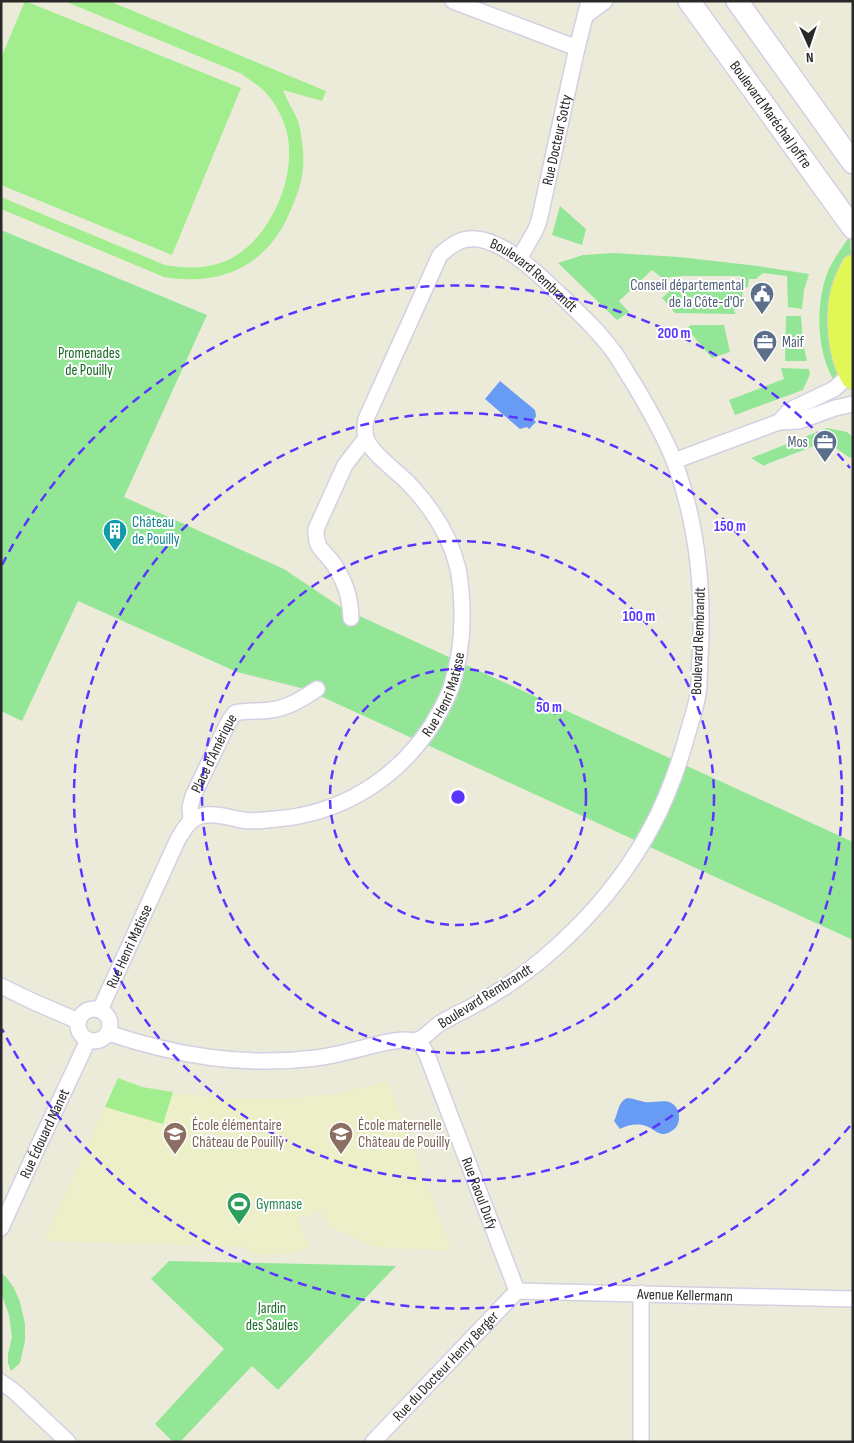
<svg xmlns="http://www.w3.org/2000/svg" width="854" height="1443" font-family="'Sofia Sans Condensed',sans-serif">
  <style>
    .education { fill: #edefc9 }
    .green { fill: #94e697 }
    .pitch { fill: #a2ee8f }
    .water { fill: #689bf4 }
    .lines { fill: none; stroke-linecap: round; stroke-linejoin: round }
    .minor-casing { stroke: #d3d0e3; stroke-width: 18 }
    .secondary-casing { stroke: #d3d0e3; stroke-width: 24 }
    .primary-casing { stroke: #d0d0d0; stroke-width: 26 }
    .minor { stroke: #fff; stroke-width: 15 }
    .secondary { stroke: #fff; stroke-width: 21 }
    .primary { stroke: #e0f755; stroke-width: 24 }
    .ring { fill: none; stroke: #5a35ff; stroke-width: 2.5; stroke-dasharray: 9 6 }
    .labels { text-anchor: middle; stroke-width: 4; stroke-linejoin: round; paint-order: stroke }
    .street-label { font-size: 15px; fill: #292929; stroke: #fff }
    .service-label { font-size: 15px; fill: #4e5e75; stroke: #fff; text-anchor: end }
    .park-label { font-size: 15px; fill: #166924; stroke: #fff }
    .culture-label { font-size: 15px; fill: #0d838f; stroke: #fff; text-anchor: start }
    .education-label { font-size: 15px; fill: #785e54; stroke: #fff; text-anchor: start }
    .leisure-label { font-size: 15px; fill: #27864d; stroke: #fff; text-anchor: start }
    .centre { fill: #5a35ff; stroke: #fff; stroke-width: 2.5 }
    .ring-label { font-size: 15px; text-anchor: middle; font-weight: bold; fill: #5a35ff; stroke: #fff; stroke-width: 4; stroke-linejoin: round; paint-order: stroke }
  </style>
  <rect width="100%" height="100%" fill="#ecebda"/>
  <polygon class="education" points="118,1078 142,1087 183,1094 232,1099 283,1099 334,1094 388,1081 452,1251 376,1247 364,1243 341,1231 339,1233 334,1227 330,1230 325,1218 322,1218 322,1210 305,1218 304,1214 297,1217 310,1248 297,1252 276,1255 249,1254 248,1247 44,1241"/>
  <g class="green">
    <polygon points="560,206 586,229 582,245 552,235"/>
    <polygon points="1,230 207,315 124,497 284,569 342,608 853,842 853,940 305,689 237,672 78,601 22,721 1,711"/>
    <path d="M 850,236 L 851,258 L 838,372 L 833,379 C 816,349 815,301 829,269 C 835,257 842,247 850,236 Z"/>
    <polygon points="615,253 679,257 758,266 809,274 804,290 802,309 788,307 787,276 763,273 756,279 749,279 748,287 743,288 741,306 736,307 734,311 736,314 675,313 662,298 674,287 681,284 740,285 741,276 684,276 662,278 652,270 619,301 629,312 617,320 558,263 583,255"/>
    <polygon points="786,316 801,316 803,343 807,361 785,361"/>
    <polygon points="692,325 724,325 730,352 712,358 688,330 689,326"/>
    <polygon points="781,368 809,369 810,374 803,390 735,415 729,400 784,379"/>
    <polygon points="827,428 847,432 853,437 853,455 850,458 826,441 819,431"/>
    <polygon points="817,432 822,443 767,464 764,466 751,458"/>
    <polygon points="169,1261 396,1266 278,1390 252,1366 180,1442 173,1442 155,1424 224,1349 151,1279"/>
    <polygon points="1,1273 6,1277 14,1288 20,1302 25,1324 25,1341 20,1363 11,1371 8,1363 8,1354 12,1337 9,1315 1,1293"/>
  </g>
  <g class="pitch">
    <polygon points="25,1 241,88 172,255 1,185 1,58"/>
    <path d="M 64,1 L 109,1 L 326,91 L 322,101 L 283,90 C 287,101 294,111 298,121 C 301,130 302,142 303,151 C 305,171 300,189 292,207 C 270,264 224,287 164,277 L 1,209 L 1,197 L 165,265 C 188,269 211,269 232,258 C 273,236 300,170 285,126 C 281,114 273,99 263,90 C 257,84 249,80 242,74 Z"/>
    <polygon points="118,1078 142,1087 173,1092 163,1124 105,1107"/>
  </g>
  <g class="water">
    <polygon points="500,381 535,410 536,416 534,420 536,422 529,429 527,427 520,429 485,399"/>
    <path d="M 627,1098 C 633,1098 639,1101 645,1102 C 656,1104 670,1096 677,1109 C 679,1112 679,1116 679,1120 C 678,1125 676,1129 670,1132 C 659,1138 655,1129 646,1126 C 637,1123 627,1125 620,1129 L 614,1121 C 619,1112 617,1103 627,1098 Z"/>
  </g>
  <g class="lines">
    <defs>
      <g id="minor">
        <polyline points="453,1 577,48"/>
        <polyline points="585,16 605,1"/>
        <path id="s1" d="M 519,259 L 535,231 L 539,221 L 577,48 L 589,1"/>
        <polyline points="779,422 790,410 834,389 843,381 849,371"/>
        <polyline points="674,461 779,422 799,421 835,408 853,404"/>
        <path d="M 351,618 C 350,597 346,584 335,566 C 325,550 315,551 316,529 L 345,465 L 366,438"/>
        <path id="s2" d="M 191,820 L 190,807 L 193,796 L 229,721 L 235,713 C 247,710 258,712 270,710 C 288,708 302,699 317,689"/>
        <polyline points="1,986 34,1002 78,1021"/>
        <circle cx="94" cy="1025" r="16"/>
        <path id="s3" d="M 100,1010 L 178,839 C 186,826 190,818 205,815 C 218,813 230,818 242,820 C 253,822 266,820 276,819 C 341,814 397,779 432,725 C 439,713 446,702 451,688 C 461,657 464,624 461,591 C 460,584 460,576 458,569 C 451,538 433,510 412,487 C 400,473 372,455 366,438 C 364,432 365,425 366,419 L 440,255 C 447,249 453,243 463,240 C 494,231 534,270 555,290 C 576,310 599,331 616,355 C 622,364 628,375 634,384 C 649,409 664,435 675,463 C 698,526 704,592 700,658 C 699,672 700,686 697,699 C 695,710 691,721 688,732 C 679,765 668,797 651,828 C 612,901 543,970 469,1008 C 459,1013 449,1018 439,1024 C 432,1029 425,1038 417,1040 C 413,1041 408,1040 403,1040 C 397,1040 390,1042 383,1043 C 361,1048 339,1055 316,1058 C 244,1067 177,1056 108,1033"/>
        <path id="s4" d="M 419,1040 L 427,1055 L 517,1291"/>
        <path id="s5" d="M 1,1228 L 36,1151 L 84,1049 L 87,1040"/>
        <path id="s6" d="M 517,1291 L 853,1299"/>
        <polyline points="641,1293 641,1442"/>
        <polyline points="1,1382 15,1392 68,1442"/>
        <path id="s7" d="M 373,1442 L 517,1291"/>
      </g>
      <g id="secondary">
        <path id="s8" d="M 689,1 L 853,228"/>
        <polyline points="737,1 853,163"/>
      </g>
      <path id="primary" d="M 853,267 C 850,273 847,279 845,285 C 836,310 839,355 853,377"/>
    </defs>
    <use href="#minor" class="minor-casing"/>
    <use href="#secondary" class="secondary-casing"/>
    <use href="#primary" class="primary-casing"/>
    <use href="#minor" class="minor"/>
    <use href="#secondary" class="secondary"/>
    <use href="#primary" class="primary"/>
  </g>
  <g class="ring">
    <circle cx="458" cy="797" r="128"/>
    <circle cx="458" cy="797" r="256"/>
    <circle cx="458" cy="797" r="384"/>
    <path d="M850 1126A512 512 0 0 1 2 1029M2 565A512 512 0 0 1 850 468"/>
  </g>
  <defs>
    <symbol id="civic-pin" viewBox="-11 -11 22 30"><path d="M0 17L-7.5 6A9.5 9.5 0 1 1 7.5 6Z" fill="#5c6f8a" stroke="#fff"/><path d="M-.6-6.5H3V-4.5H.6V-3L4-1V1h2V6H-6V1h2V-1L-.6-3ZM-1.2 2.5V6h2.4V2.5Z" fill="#fff"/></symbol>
    <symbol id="office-pin" viewBox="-11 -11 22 30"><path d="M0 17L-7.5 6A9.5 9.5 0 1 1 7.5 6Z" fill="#5c6f8a" stroke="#fff"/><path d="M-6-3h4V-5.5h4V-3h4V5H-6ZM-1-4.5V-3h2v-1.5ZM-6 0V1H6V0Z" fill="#fff"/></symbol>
    <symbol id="building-pin" viewBox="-11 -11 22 30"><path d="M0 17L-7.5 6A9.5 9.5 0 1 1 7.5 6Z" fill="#0f9aa8" stroke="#fff"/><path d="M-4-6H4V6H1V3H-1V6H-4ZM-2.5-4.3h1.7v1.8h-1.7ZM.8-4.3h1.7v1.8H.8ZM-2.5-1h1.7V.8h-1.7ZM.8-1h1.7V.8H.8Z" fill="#fff"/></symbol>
    <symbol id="school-pin" viewBox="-11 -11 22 30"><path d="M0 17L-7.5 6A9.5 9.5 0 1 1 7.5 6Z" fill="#8d6e63" stroke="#fff"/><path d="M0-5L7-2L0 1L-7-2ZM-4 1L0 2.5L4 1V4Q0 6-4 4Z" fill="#fff"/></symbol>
    <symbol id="stadium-pin" viewBox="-11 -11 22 30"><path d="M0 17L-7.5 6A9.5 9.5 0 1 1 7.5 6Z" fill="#2e9e5b" stroke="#fff"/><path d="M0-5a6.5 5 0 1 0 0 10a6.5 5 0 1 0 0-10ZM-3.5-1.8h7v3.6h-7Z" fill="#fff"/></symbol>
  </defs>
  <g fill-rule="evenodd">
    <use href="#civic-pin" x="748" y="280" width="28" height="38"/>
    <use href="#office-pin" x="751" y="328" width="28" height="38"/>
    <use href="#office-pin" x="811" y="428" width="28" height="38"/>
    <use href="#building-pin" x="101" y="517" width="28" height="38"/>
    <use href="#school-pin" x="161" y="1120" width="28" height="38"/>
    <use href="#school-pin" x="327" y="1120" width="28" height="38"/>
    <use href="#stadium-pin" x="225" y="1190" width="28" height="38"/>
  </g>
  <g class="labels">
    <g class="street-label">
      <text dy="5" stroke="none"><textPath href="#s8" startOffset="140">Boulevard Maréchal Joffre</textPath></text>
      <text dy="5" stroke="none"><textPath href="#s1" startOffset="126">Rue Docteur Sotty</textPath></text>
      <text dy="5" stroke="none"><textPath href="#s3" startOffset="1120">Boulevard Rembrandt</textPath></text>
      <text transform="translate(698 641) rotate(-88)" y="5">Boulevard Rembrandt</text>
      <text dy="5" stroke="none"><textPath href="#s3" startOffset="519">Rue Henri Matisse</textPath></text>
      <text dy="5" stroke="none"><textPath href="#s2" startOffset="72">Place d'Amérique</textPath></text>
      <text dy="5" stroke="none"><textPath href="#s3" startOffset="70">Rue Henri Matisse</textPath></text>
      <text transform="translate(485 996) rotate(-32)" y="5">Boulevard Rembrandt</text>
      <text dy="5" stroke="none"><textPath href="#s5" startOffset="104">Rue Édouard Manet</textPath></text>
      <text dy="5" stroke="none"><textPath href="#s4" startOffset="165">Rue Raoul Dufy</textPath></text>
      <text dy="5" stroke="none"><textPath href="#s6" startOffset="168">Avenue Kellermann</textPath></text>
      <text dy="5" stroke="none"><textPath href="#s7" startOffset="105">Rue du Docteur Henry Berger</textPath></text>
    </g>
    <g class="service-label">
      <text x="744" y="290">Conseil départemental<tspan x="744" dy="17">de la Côte-d'Or</tspan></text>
      <text x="782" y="347" text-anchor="start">Maif</text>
      <text x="808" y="447">Mos</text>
    </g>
    <g class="park-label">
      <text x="89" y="358">Promenades<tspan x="89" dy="17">de Pouilly</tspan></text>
      <text x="272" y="1313">Jardin<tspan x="272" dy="17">des Saules</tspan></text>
    </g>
    <g class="culture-label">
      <text x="132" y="527">Château<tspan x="132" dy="17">de Pouilly</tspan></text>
    </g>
    <g class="education-label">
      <text x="192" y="1130">École élémentaire<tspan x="192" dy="17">Château de Pouilly</tspan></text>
      <text x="358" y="1130">École maternelle<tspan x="358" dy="17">Château de Pouilly</tspan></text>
    </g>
    <g class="leisure-label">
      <text x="256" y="1209">Gymnase</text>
    </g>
  </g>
  <circle cx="458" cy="797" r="8" class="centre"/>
  <g class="ring-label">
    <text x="674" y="338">200 m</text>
    <text x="730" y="531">150 m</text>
    <text x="639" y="621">100 m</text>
    <text x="549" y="712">50 m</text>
  </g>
  <rect width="854" height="1443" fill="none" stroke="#292929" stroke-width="5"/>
  <g transform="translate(809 45) rotate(177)" stroke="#ffffff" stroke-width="4" paint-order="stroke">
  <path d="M0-4L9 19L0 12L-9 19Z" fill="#292929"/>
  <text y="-8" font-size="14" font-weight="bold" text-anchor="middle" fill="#292929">N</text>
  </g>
</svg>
